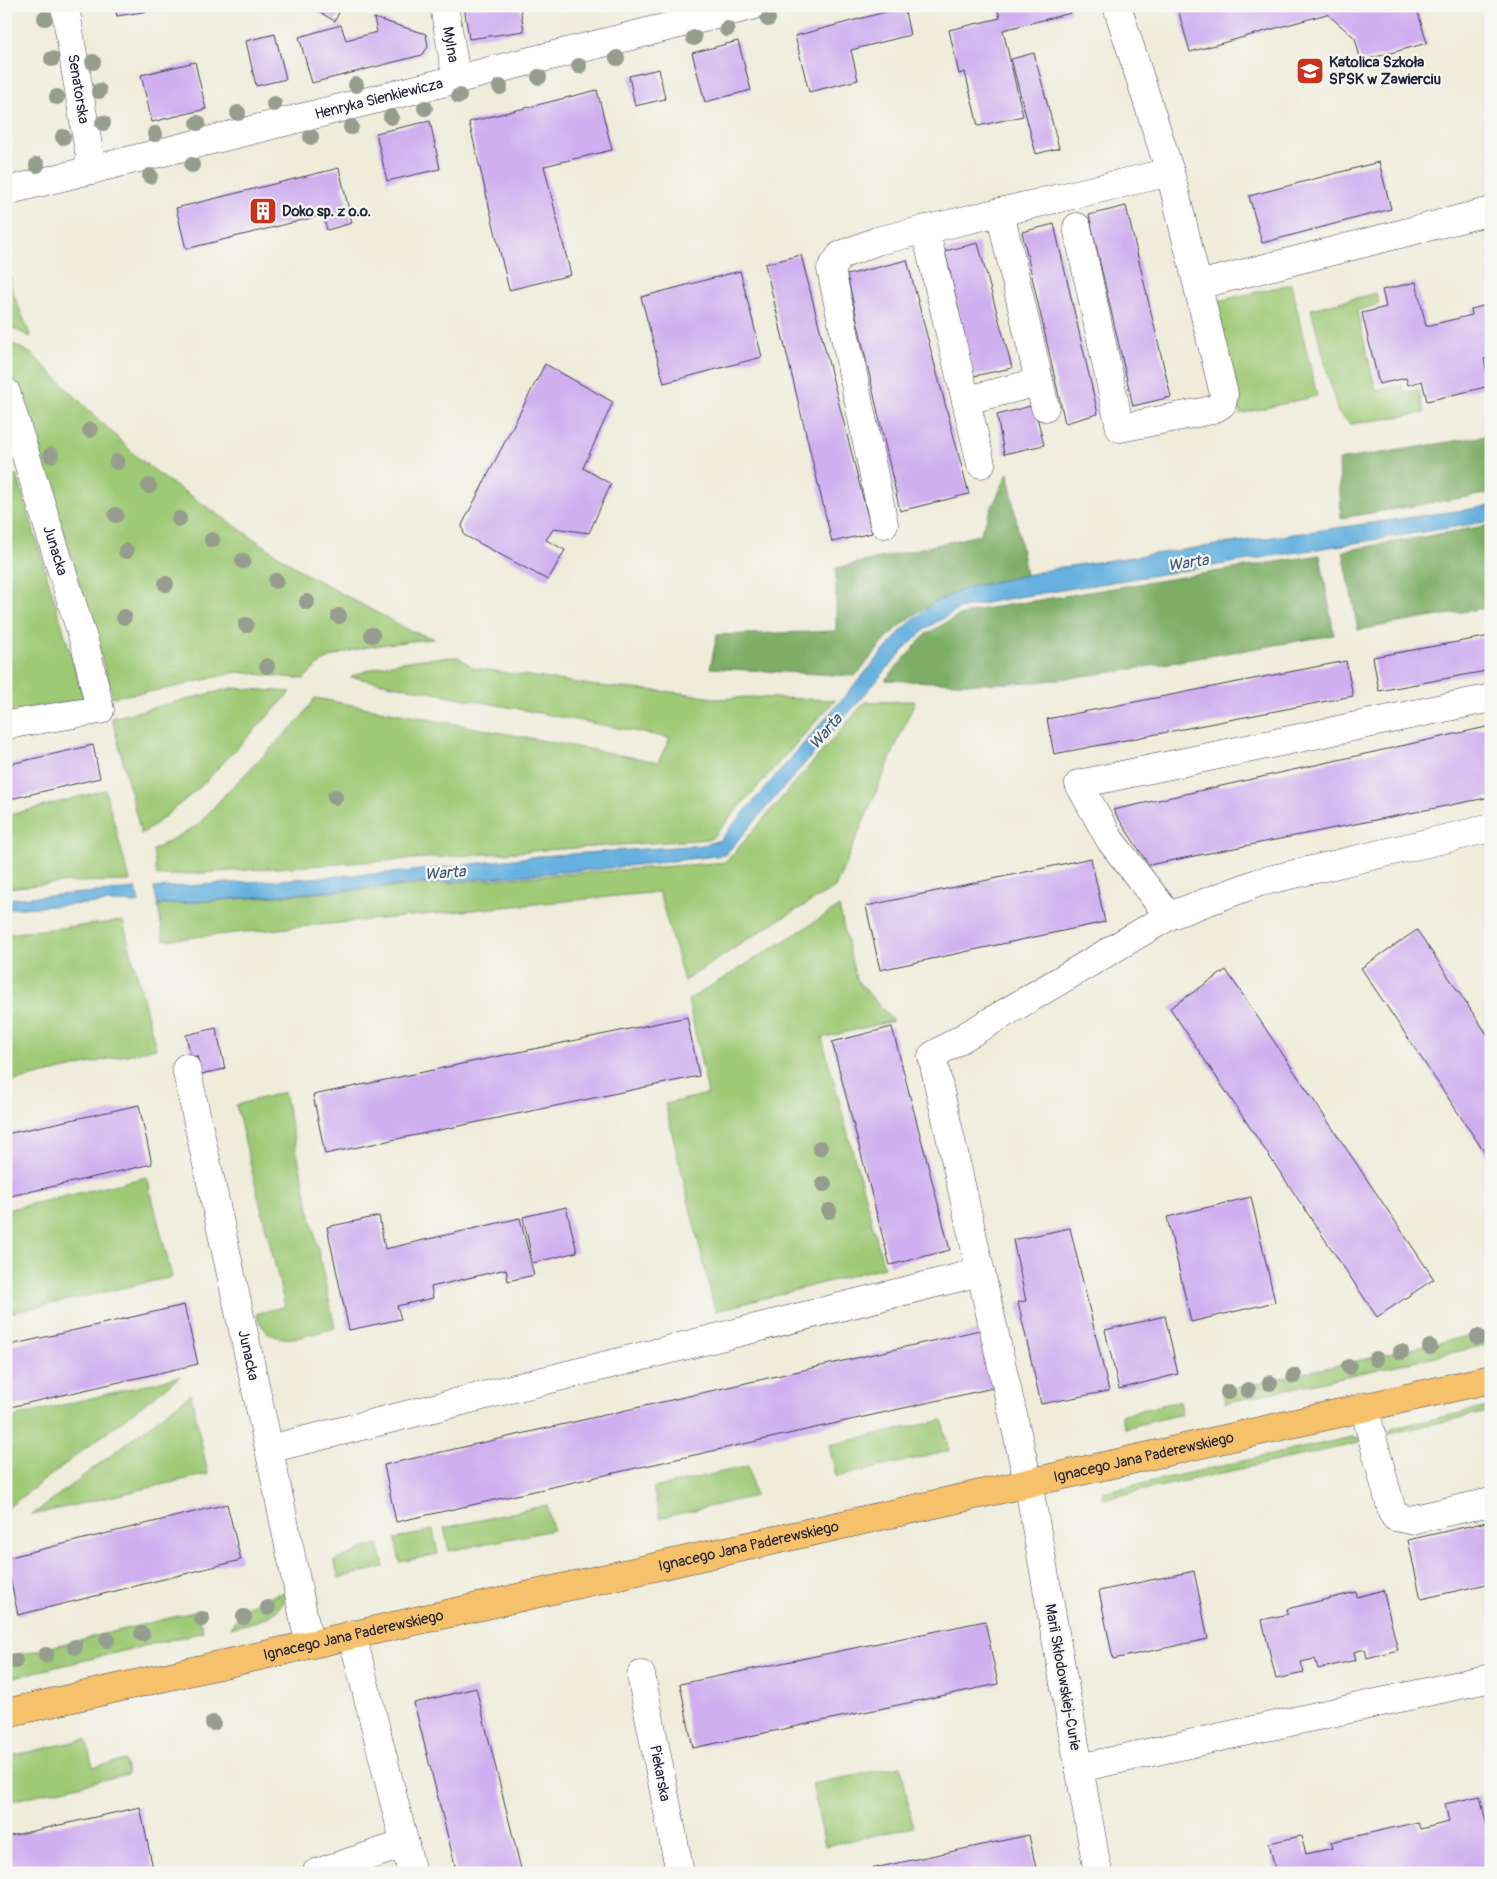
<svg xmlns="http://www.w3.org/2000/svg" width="1497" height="1879" font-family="Pangolin,sans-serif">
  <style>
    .green { fill: #9ec975; stroke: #607658 }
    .forest { fill: #7ead66; stroke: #506850 }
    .water { fill: #66b1df; stroke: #446a8d }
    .building { fill: #cfafef }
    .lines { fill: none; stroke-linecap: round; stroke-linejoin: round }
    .minor-casing { stroke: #414053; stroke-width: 29 }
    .major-casing { stroke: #414053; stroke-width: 29 }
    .minor { stroke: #fff; stroke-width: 28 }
    .major { stroke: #f5c16b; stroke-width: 28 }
    .tree { fill: #969d8e }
    .labels { text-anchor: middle; stroke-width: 4.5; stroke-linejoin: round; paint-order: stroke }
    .street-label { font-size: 15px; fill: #22223b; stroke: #f6f6f2 }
    .poi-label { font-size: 15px; font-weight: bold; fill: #22223b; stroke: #f6f6f2; text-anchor: start }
    .water-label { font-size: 16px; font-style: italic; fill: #3a5474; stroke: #f6f6f2 }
  </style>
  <rect width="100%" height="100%" fill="#f6f6f2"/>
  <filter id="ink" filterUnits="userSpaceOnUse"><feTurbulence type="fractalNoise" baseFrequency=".02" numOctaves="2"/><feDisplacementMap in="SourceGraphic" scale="10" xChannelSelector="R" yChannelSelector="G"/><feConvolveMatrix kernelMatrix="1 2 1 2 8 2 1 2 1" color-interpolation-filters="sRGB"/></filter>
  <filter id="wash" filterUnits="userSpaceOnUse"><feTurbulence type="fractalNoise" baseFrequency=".0096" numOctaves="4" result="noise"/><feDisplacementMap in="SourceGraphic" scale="20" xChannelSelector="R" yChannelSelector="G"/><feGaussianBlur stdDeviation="1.12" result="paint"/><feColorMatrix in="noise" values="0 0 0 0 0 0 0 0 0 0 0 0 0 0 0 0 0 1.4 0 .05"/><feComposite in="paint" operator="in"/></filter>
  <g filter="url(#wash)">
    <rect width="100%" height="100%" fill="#efecda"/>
    <g class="green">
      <polygon points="7,228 12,290 31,337 6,325"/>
      <polygon points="1291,284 1317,396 1240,414 1214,302"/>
      <polygon points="1376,293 1379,304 1357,311 1376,390 1402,385 1405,393 1418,389 1424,413 1351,424 1338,413 1311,309"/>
      <path d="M 6,340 L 32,354 L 136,456 L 164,478 L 306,574 L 407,629 L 434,639 C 403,642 351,646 324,661 C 317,665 310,673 304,679 L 237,672 L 167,689 L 113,697 L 67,541 L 6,367 Z"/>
      <polygon points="17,475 84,699 6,713 6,478"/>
      <path d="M 458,657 L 474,668 L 598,686 L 683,693 L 719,699 L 748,697 L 835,700 L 711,839 L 157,876 L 153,850 L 198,825 L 228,791 L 301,718 L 315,698 L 658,762 L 670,738 L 351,677 C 384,662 422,658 458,657 Z"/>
      <polygon points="232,688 291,692 200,787 156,824 141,834 112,718"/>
      <polygon points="915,701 835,888 770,925 684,981 659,892 164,940 163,936 158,905 726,862 865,702"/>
      <polygon points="105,790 130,881 69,882 6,888 6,816"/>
      <polygon points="839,907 856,979 893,1021 822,1038 884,1267 715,1311 665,1104 708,1094 688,1000"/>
      <polygon points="123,921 156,1048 6,1083 6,934"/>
      <path d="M 284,1092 L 335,1328 C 304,1335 270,1353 256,1314 L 285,1306 L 236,1105 Z"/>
      <polygon points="147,1177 172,1277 6,1314 6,1210"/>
      <polygon points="1491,1331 1491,1344 1225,1403 1222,1391"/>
      <polygon points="181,1376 6,1509 6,1419"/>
      <polygon points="191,1394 208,1474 32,1515"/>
      <polygon points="1179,1401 1182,1414 1125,1428 1121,1415"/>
      <polygon points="1491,1406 1491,1411 1389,1434 1393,1428"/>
      <polygon points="942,1420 949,1451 836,1477 829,1445"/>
      <polygon points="1352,1437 1359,1439 1359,1443 1103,1499 1103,1492"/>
      <polygon points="748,1466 755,1496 660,1518 653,1488"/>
      <polygon points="547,1505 553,1530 449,1551 444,1528"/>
      <polygon points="433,1530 438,1554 400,1562 395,1539"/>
      <polygon points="378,1543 384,1567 339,1578 334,1561"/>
      <path d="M 288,1592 C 281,1619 253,1622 230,1628 C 243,1604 263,1597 288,1592 Z"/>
      <polygon points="198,1611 203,1632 6,1679 6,1658"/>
      <polygon points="86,1739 93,1767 125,1760 128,1774 6,1802 6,1757"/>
      <polygon points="901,1766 913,1827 825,1846 812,1784"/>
    </g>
    <g class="forest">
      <polygon points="1491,435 1491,493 1341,518 1339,460"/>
      <path d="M 1008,473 L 1026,575 C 980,585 944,592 905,622 C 886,636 871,659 855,676 L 710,668 L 717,635 L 836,631 L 836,568 L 979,535 Z"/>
      <polygon points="1491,525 1491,607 1358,630 1343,551"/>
      <polygon points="1320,555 1334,635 1121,671 1038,682 980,684 885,680 926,634 956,617 983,609"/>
    </g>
    <g class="water">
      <polygon points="1491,506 1491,521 1000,600 959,609 928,627 907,646 725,855 601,869 158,905 154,888 403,872 540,856 703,845 720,840 903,629 933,603 967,588 1062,567"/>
      <polygon points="136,889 139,903 115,902 6,909 6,899"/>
    </g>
    <g id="blocks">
      <g class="building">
        <polygon points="115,6 162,6 162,9 117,16"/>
        <polygon points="308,6 342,6 335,21"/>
        <polygon points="464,6 520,6 524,31 469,39"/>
        <polygon points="997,6 1070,6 1071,13 1003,30 1023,116 978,126 965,72 959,74 949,30 1000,18"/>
        <polygon points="1177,6 1416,6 1427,43 1361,61 1355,38 1327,14 1190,52"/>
        <polygon points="904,7 910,35 851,50 858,80 809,92 795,36"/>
        <polygon points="374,18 426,34 428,47 422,55 312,83 299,37 341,25 346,40 377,32"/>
        <polygon points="275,34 286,79 256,86 246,41"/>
        <polygon points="738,41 751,90 705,102 692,53"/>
        <polygon points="1034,53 1059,148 1036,154 1011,59"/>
        <polygon points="195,62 206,109 152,122 141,75"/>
        <polygon points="659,69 665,99 635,106 629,76"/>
        <polygon points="597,90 612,150 544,166 571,275 509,290 469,122"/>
        <polygon points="430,121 440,169 387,181 376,133"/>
        <polygon points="1379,162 1391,209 1262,243 1249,196"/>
        <polygon points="339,168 352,223 327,230 323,215 186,249 176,208"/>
        <polygon points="1126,206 1171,397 1133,406 1089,215"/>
        <polygon points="1054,224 1098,414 1065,423 1022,232"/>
        <polygon points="978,243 1012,368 974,376 945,251"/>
        <polygon points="801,255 872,533 832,542 765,264"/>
        <polygon points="907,260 969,494 900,511 847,275"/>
        <polygon points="740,271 762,357 664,383 641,297"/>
        <polygon points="1416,282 1426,326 1472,315 1471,309 1491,304 1491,357 1484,359 1490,386 1427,401 1422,381 1408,385 1406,378 1379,384 1362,313 1386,307 1382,290"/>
        <polygon points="545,364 613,402 583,468 611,484 589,533 554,528 546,540 565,550 548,580 464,535 462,525"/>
        <polygon points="1034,405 1044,445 1004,454 997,415"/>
        <polygon points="1491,636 1491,670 1379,691 1373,657"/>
        <polygon points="1346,661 1353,696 1054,754 1047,719"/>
        <polygon points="1491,726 1491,797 1149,865 1113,810"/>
        <polygon points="93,745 100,778 6,800 6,765"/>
        <polygon points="1091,858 1105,922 880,970 866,906"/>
        <polygon points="1417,930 1491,1040 1491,1162 1361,968"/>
        <polygon points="1226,970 1434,1279 1377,1317 1170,1008"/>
        <polygon points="687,1017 699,1076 325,1154 313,1095"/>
        <polygon points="892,1027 950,1250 890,1265 832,1042"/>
        <polygon points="216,1028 225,1069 201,1074 197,1056 191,1057 186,1035"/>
        <polygon points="139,1105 152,1164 6,1197 6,1134"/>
        <polygon points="1251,1197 1275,1302 1191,1322 1167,1217"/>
        <polygon points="566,1207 577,1252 533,1263 523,1217"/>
        <polygon points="379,1216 385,1249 520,1218 534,1275 508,1281 506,1269 431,1287 433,1298 397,1306 401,1319 349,1330 327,1227"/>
        <polygon points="1070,1228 1109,1391 1041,1404 1018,1302 1026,1301 1013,1240"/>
        <polygon points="184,1305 198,1364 6,1408 6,1346"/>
        <polygon points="1165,1316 1178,1374 1119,1389 1105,1330"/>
        <polygon points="980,1330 993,1388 396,1522 384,1465"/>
        <polygon points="227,1504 241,1560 18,1615 6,1558"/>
        <polygon points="1491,1521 1491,1583 1421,1599 1408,1540"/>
        <polygon points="1194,1571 1208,1639 1113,1659 1099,1591"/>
        <polygon points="1383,1590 1398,1650 1367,1658 1365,1649 1354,1652 1356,1660 1318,1669 1315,1659 1301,1662 1304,1673 1276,1679 1262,1620 1288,1614 1287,1609 1356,1592 1357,1597"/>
        <polygon points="985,1621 998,1684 693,1748 680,1684"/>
        <polygon points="476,1688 522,1873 457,1873 414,1703"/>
        <polygon points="1480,1796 1491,1844 1491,1873 1276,1873 1269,1843 1301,1836 1306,1854 1333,1848 1331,1842 1418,1822 1420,1829 1449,1822 1445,1804"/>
        <polygon points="140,1807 154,1873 6,1873 6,1837"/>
        <polygon points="1029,1835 1037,1873 856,1873 856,1872"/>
      </g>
    </g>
  </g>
  <g filter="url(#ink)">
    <use href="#blocks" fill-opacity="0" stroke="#414053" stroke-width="1"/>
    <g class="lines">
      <defs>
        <g id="minor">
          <path id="s1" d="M 65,6 L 92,170"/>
          <path id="s2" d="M 444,6 L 457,81"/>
          <path id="s3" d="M 6,191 L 752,6"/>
          <polyline points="1000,212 1045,407"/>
          <polyline points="1077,227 1120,428 1212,410 1222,404 1224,394 1170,172 1117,6"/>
          <polyline points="925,229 981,464"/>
          <polyline points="1198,285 1491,211"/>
          <path id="s4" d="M 6,392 L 86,648 L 100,710 L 6,725"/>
          <polyline points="967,400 1039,382"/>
          <polyline points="884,524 831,269 841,255 877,241 1170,172"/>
          <polyline points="1169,916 1110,840 1079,784 1491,698"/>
          <path id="s5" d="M 186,1068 L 269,1449 L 309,1643"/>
          <polyline points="1364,1407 1392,1511 1395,1517 1410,1520 1491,1502"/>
          <polyline points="269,1449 981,1272"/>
          <polyline points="352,1634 412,1873"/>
          <path id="s6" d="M 641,1675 L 680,1873"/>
          <polyline points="1079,1768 1491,1678"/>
          <polyline points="316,1873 405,1844"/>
          <polyline points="1098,1873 1028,1482 932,1056 1169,916 1260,882 1491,828"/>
        </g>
        <g id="major">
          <path id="s7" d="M 6,1713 L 1491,1379"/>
        </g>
      </defs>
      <use href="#minor" class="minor-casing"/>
      <use href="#major" class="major-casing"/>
      <use href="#minor" class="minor"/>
      <use href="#major" class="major"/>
    </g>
    <g class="tree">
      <circle cx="45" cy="18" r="8"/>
      <circle cx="768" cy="19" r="8"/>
      <circle cx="727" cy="29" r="8"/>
      <circle cx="694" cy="38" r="8"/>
      <circle cx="617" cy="58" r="8"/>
      <circle cx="52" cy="59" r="8"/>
      <circle cx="93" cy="62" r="8"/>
      <circle cx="579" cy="66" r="8"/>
      <circle cx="539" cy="77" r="8"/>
      <circle cx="356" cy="85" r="8"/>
      <circle cx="500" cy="87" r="8"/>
      <circle cx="99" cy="91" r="8"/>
      <circle cx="459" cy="96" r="8"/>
      <circle cx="57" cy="97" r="8"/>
      <circle cx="274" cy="104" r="8"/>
      <circle cx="425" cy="108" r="8"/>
      <circle cx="238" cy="113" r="8"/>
      <circle cx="391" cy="117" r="8"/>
      <circle cx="103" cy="123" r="8"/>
      <circle cx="198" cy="123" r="8"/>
      <circle cx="351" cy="127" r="8"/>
      <circle cx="155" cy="134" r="8"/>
      <circle cx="63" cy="137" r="8"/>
      <circle cx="311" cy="137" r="8"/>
      <circle cx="37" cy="165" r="8"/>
      <circle cx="192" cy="165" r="8"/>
      <circle cx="150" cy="176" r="8"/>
      <circle cx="90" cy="430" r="8"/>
      <circle cx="51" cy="455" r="8"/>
      <circle cx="117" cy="462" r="8"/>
      <circle cx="149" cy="486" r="8"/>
      <circle cx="116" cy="515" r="8"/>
      <circle cx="179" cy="519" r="8"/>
      <circle cx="212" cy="540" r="8"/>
      <circle cx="126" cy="551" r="8"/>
      <circle cx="243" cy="561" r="8"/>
      <circle cx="276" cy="581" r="8"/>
      <circle cx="166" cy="584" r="8"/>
      <circle cx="307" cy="602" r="8"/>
      <circle cx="339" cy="616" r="8"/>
      <circle cx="124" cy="617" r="8"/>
      <circle cx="246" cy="625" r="8"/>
      <circle cx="372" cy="635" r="8"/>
      <circle cx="267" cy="666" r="8"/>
      <circle cx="335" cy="797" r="8"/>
      <circle cx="820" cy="1148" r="8"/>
      <circle cx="824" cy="1184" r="8"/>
      <circle cx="829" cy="1211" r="8"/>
      <circle cx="1478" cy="1337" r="8"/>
      <circle cx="1430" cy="1347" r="8"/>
      <circle cx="1401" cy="1352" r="8"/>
      <circle cx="1376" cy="1359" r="8"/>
      <circle cx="1349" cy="1367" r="8"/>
      <circle cx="1294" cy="1376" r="8"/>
      <circle cx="1270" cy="1383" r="8"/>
      <circle cx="1248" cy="1390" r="8"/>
      <circle cx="1228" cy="1392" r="8"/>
      <circle cx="268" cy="1608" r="8"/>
      <circle cx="244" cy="1617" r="8"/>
      <circle cx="202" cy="1619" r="8"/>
      <circle cx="142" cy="1634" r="8"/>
      <circle cx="107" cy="1640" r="8"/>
      <circle cx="75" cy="1647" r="8"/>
      <circle cx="46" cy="1655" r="8"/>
      <circle cx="15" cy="1661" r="8"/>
      <circle cx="213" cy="1723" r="8"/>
    </g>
  </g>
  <defs>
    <symbol id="school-square" viewBox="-11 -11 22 22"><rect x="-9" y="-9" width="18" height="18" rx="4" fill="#c8321e" stroke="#f6f6f2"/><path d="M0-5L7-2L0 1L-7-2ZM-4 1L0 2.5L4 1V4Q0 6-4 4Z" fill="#fff"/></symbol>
    <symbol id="building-square" viewBox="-11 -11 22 22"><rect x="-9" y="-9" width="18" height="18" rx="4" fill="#c8321e" stroke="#f6f6f2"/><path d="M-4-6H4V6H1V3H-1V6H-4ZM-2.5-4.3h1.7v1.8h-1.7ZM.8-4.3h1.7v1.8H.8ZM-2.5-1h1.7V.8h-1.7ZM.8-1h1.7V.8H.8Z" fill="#fff"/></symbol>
  </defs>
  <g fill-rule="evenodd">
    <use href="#school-square" x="1294" y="55" width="32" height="32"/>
    <use href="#building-square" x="247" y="195" width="32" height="32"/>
  </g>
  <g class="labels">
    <g class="street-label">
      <text dy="5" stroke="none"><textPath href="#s2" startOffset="39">Mylna</textPath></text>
      <text dy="5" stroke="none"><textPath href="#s1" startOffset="84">Senatorska</textPath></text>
      <text dy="5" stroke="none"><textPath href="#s3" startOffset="384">Henryka Sienkiewicza</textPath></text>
      <text dy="5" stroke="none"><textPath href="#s4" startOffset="166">Junacka</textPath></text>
      <text dy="5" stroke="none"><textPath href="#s5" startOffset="294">Junacka</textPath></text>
      <text dy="5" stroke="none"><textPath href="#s7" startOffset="1166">Ignacego Jana Paderewskiego</textPath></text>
      <text dy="5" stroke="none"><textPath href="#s7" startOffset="761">Ignacego Jana Paderewskiego</textPath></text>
      <text dy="5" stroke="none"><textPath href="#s7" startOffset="356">Ignacego Jana Paderewskiego</textPath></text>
      <text transform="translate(1063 1677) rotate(80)" y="5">Marii Skłodowskiej-Curie</text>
      <text dy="5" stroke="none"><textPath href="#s6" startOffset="100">Piekarska</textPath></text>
    </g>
    <g class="poi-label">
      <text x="1329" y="67">Katolica Szkoła<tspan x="1329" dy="17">SPSK w Zawierciu</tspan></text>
      <text x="282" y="216">Doko sp. z o.o.</text>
    </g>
    <g class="water-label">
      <text transform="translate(1188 562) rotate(-9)" y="6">Warta</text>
      <text transform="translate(825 731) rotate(-49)" y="6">Warta</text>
      <text transform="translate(445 872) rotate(-4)" y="6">Warta</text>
    </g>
  </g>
  <rect width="1497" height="1879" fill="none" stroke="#f6f6f2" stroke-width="25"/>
</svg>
